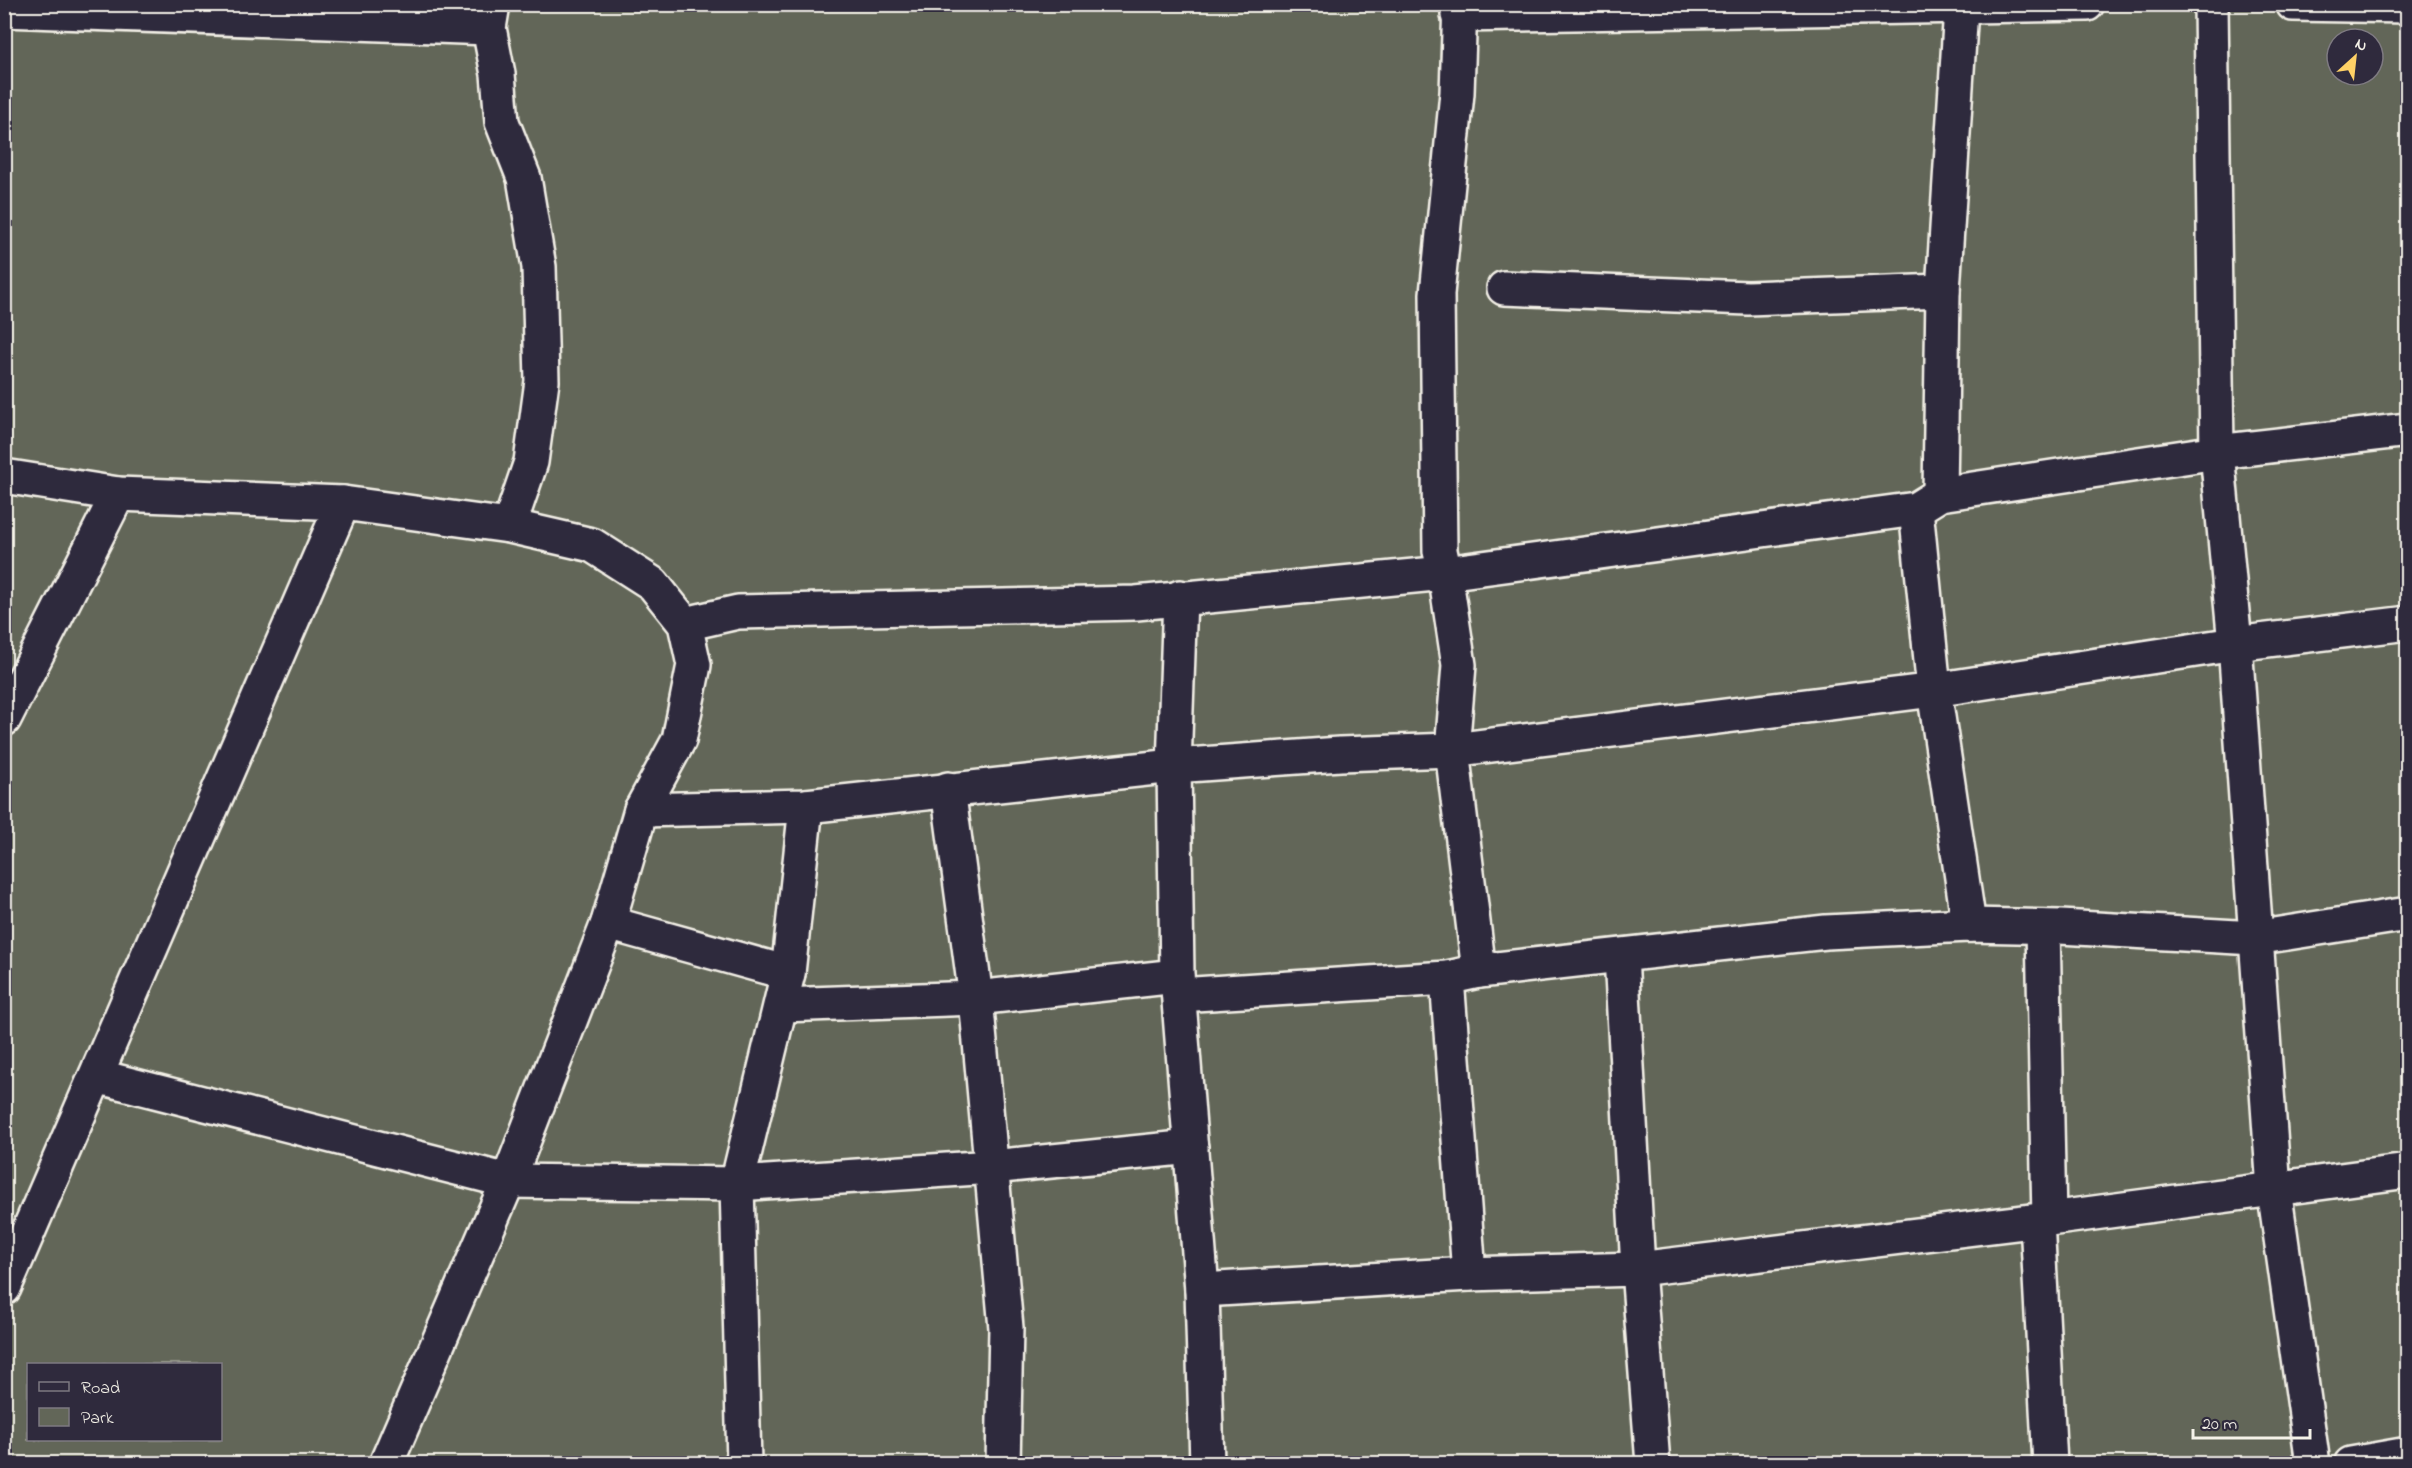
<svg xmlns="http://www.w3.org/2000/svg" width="2412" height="1468" font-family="'Indie Flower',sans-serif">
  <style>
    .green { fill: #626658; stroke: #abaca0; stroke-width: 1.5; fill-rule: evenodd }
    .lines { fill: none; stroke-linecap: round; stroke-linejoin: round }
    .street-casing { stroke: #f4f1e8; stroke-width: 38 }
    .street { stroke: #2f2a3d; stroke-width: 33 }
  </style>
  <rect width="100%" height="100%" fill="#3c3448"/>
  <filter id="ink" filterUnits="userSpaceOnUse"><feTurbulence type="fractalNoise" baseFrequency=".0167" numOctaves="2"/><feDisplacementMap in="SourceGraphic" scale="12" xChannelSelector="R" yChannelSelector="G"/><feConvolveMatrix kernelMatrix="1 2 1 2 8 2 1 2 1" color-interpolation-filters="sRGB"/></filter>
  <g filter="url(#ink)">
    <path class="green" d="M 5,5 L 2407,5 L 2407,1463 L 5,1463 ZM 2337,39 L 2373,39 L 2373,75 L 2337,75 ZM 28,1364 L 220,1364 L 220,1440 L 28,1440 Z"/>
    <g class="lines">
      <defs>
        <g id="street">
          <polyline points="493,4 489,28 498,74 502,122 524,178 539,267 542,381 531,462 509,526"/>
          <polyline points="1460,4 1457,93 1437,294 1440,551 1445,573 1459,665 1452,750 1479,971"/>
          <polyline points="2211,4 2217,452 2235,644 2274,1189 2313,1464"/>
          <polyline points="2293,4 2408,6"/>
          <polyline points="4,10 489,28"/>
          <polyline points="1458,15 2087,4"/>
          <polyline points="1504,288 1748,298 1943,291"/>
          <polyline points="4,476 118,494 343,503 509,526 592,545 653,584 685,624 694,665 679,740 641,810 608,923 508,1181 386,1464"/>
          <polyline points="1940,494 1943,291 1961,8"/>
          <polyline points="1916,509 1934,690 1969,925"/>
          <polyline points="1180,597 1174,766 1177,976 1202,1290 1207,1464"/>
          <polyline points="685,624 738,612 1136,603 1445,573 1916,509 1940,494 2217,452 2408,430"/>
          <polyline points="4,719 118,494"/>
          <polyline points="948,789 976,998 1006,1328 1003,1464"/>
          <polyline points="641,810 806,806 1174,766 1340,754 1452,750 1934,690 2235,644 2408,623"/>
          <polyline points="608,923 788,973"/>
          <polyline points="2043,927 2049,1219"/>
          <polyline points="1621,956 1638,1269 1653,1464"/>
          <polyline points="1447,978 1469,1274"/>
          <polyline points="1179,995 1447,978 1479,971 1826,932 1969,925 2060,927 2255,938 2408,914"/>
          <polyline points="782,1005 976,998 1177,976"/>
          <polyline points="96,1076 508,1181 737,1184 992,1167 1191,1147"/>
          <polyline points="2037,1221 2050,1464"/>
          <polyline points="4,1288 343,503"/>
          <polyline points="1202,1290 1469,1274 1638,1269 2049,1219 2408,1171"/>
          <polyline points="744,1464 737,1184 788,973 806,806"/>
          <polyline points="2351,1464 2408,1454"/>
        </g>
      </defs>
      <use href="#street" class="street-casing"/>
      <use href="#street" class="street"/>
    </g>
  </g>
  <rect width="2412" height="1468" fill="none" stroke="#2f2a3d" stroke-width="24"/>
  <rect x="12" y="12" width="2388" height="1444" fill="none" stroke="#f4f1e8" stroke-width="2" filter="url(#ink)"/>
  <rect x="27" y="1363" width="195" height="78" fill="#2f2a3d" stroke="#7e7a81" stroke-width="1.5"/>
  <rect x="39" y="1382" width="30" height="9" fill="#2f2a3d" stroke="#7e7a81" stroke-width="1.5"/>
  <text x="81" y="1393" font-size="18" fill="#f4f1e8">Road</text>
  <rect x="39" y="1408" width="30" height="18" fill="#626658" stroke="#7e7a81" stroke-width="1.5"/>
  <text x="81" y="1423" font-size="18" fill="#f4f1e8">Park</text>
  <g transform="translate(2355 57) rotate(27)"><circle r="28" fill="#2f2a3d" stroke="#7e7a81" stroke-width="1.5"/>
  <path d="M0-4.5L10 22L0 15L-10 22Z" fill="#ffd166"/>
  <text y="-9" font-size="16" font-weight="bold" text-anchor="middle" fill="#f4f1e8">N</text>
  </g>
  <path d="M2193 1429v9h117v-9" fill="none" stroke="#f4f1e8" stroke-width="3"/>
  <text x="2202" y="1429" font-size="18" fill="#f4f1e8" stroke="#2f2a3d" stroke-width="4.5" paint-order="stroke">20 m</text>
</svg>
